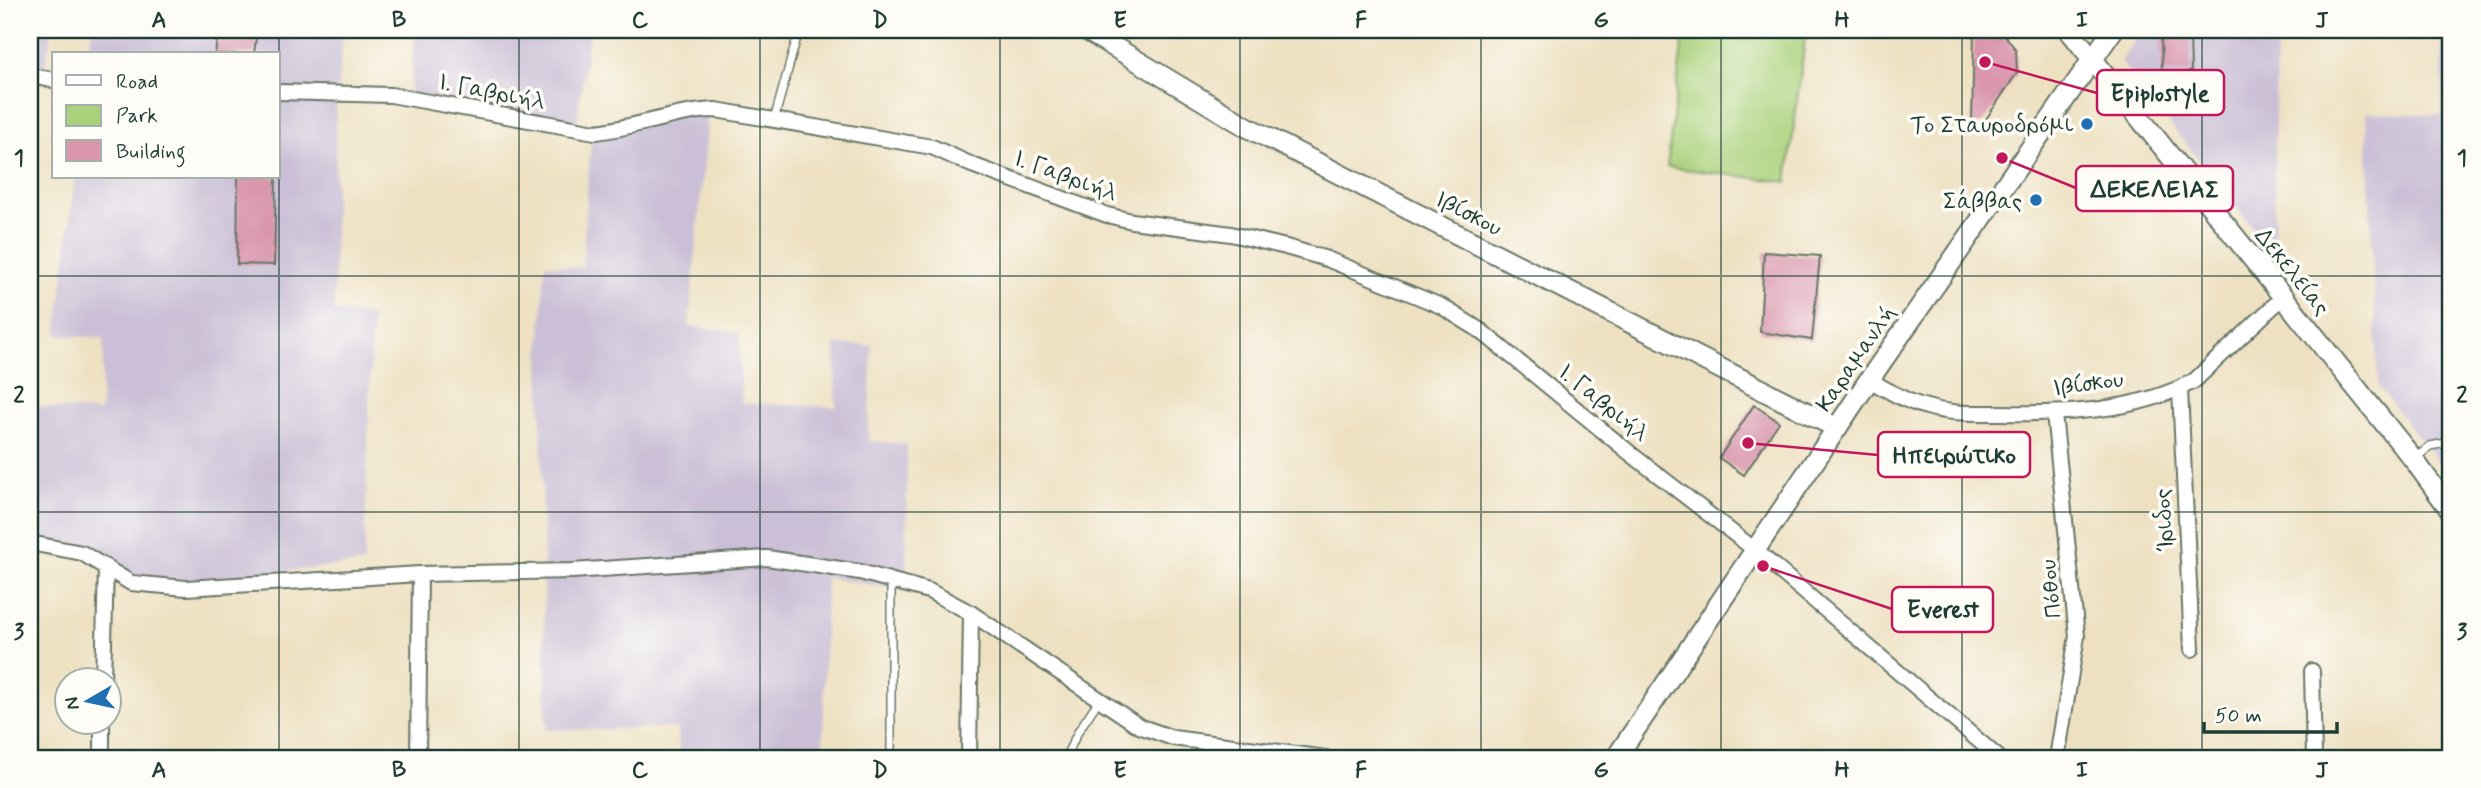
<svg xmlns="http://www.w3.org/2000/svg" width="2481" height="788" font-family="Mynerve,sans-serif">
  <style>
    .industrial { fill: #cabfd6 }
    .green { fill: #aad17c; stroke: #648758; stroke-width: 2 }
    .building { fill: #d996ad }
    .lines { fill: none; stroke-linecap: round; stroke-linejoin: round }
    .lane-casing { stroke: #677666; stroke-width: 10 }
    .street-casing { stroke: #677666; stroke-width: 18 }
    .secondary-casing { stroke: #677666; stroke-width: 23 }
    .lane { stroke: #fff; stroke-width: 7 }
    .street { stroke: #fff; stroke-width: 14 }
    .secondary { stroke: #fff; stroke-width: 19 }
    .grid { fill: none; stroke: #1f3d34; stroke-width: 2; stroke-opacity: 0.55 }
    .poi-dot { fill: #1f6fb2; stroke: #fdfcf7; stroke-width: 2.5 }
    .labels { text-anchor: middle; stroke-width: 7; stroke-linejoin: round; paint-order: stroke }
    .street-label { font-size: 23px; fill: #1f3d34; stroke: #fdfcf7 }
    .poi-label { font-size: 23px; fill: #1f3d34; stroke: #fdfcf7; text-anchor: end }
    .leader { fill: none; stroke: #c2185b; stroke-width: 2.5 }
    .callout-dot { fill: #c2185b; stroke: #fdfcf7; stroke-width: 2.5 }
    .callout { fill: #fdfcf7; stroke: #c2185b; stroke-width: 2.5 }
    .callout-label { font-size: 24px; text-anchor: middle; font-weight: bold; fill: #1f3d34 }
    .neatline { fill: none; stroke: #1f3d34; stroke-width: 2.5 }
    .grid-label { font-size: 23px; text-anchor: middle; font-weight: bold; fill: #1f3d34 }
  </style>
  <rect width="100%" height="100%" fill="#fdfcf7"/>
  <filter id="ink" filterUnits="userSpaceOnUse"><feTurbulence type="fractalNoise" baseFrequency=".0143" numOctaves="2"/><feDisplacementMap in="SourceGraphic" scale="14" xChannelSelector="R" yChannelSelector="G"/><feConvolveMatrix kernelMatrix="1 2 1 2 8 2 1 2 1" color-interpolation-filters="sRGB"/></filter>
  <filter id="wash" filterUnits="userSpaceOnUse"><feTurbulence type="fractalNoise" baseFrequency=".00686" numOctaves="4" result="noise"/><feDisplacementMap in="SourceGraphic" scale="28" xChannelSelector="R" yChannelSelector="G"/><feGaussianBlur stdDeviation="1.57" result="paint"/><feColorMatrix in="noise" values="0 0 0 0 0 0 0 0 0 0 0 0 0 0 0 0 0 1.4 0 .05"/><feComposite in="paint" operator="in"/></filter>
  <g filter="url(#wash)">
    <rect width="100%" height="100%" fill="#eee1c2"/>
    <g class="industrial">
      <polygon points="30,30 52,30 44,71 30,70"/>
      <polygon points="91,30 344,30 336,103 334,311 372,316 364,563 199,580 134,577 95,544 30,540 30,406 100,412 104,338 57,335 75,177 278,177 278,54 89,54"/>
      <polygon points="415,30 590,30 576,123 410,94"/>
      <polygon points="2141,30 2276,30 2274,255 2121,62"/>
      <polygon points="2442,30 2451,30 2451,479 2378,386 2366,113 2442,115"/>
      <polygon points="709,105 689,326 739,333 742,403 836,407 835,345 872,345 868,441 907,444 906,591 826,577 823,758 679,758 678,728 546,730 540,352 545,264 582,268 592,124 620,123 671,106"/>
    </g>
    <polygon class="green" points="1684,30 1806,30 1787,182 1667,167"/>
    <g id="blocks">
      <g class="building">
        <polygon points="218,30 257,30 254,54 215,54"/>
        <polygon points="1974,30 2001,30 2016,50 2017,73 1984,122 1972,126"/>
        <polygon points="2190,35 2191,72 2162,73 2161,36"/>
        <polygon points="238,177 276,177 274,265 237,264"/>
        <polygon points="1764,252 1820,256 1812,340 1760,332"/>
        <polygon points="1754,405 1779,422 1744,475 1719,458"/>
      </g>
    </g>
  </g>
  <g filter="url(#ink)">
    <use href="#blocks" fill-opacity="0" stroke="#677666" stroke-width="2"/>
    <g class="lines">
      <defs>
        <g id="lane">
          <polyline points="774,120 799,30"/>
          <polyline points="2415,459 2430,446 2451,442"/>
          <polyline points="891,758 891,581"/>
          <polyline points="1065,758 1079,730 1099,700"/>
        </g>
        <g id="street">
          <polyline points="30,76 54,80"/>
          <path d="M 278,92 L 391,95 L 595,132 C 636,128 675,111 716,110 L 932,147 L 972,165 L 1107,215 L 1132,221 L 1231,234 L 1286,247 L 1327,259 L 1441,306 L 1481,331 L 1631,454 L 1755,550 L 1999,758"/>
          <path d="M 1869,380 C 1888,390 1906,402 1927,407 C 1949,414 1973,413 1996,413 C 2063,414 2134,413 2194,381 L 2283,297"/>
          <polyline points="2180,389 2192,649"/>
          <polyline points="2054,414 2077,636 2057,758"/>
          <polyline points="30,543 82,553 131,583 186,588 420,574 572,571 767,558 860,572 929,591 971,613 1139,726 1173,738 1326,758"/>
          <polyline points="2312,671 2314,758"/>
          <polyline points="103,680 106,567"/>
          <polyline points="102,758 102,722"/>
          <polyline points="418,758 420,574"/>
          <polyline points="969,758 971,613"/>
        </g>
        <g id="secondary">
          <polyline points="1086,30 1247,127 1837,428"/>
          <polyline points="2069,30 2414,460 2451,511"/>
          <polyline points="1616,758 1869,380 2113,30"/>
        </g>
      </defs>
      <use href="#lane" class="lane-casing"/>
      <use href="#street" class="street-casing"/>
      <use href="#secondary" class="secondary-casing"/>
      <use href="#lane" class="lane"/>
      <use href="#street" class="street"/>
      <use href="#secondary" class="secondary"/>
    </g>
  </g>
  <path class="grid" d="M 279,30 L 279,758M 519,30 L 519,758M 760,30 L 760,758M 1000,30 L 1000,758M 1240,30 L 1240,758M 1481,30 L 1481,758M 1721,30 L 1721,758M 1962,30 L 1962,758M 2202,30 L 2202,758M 30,276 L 2451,276M 30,512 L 2451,512"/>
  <g class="poi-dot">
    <circle cx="2087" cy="124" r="7"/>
    <circle cx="2036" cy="200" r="7"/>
  </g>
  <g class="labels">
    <g class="street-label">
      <text transform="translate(492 91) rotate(11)" y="8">Ι. Γαβριήλ</text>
      <text transform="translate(1066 175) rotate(20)" y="8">Ι. Γαβριήλ</text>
      <text transform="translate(1469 213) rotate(27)" y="8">Ιβίσκου</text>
      <text transform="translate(2293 271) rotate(51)" y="8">Δεκελείας</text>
      <text transform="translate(1855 358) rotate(-56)" y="8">Καραμανλή</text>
      <text transform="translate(2088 383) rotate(-8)" y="8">Ιβίσκου</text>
      <text transform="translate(1604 402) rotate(39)" y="8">Ι. Γαβριήλ</text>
      <text transform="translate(2163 520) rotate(-93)" y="8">Ίριδος</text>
      <text transform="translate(2050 589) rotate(-96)" y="8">Πόθου</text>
    </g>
    <g class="poi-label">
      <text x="2073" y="132">Το Σταυροδρόμι</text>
      <text x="2022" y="208">Σάββας</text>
    </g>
  </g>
  <path class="leader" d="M1985 62L2097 93M2002 158L2076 188M1748 443L1878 455M1763 566L1892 609"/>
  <g class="callout-dot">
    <circle cx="1985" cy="62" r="7"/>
    <circle cx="2002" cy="158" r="7"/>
    <circle cx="1748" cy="443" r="7"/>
    <circle cx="1763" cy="566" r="7"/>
  </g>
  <g class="callout">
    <rect x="2097" y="70" width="127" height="45" rx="7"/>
    <rect x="2076" y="166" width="157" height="45" rx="7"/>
    <rect x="1878" y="432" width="152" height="45" rx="7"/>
    <rect x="1892" y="587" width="101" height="45" rx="7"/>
  </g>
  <g class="callout-label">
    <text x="2160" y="101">Epiplostyle</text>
    <text x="2155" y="197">ΔΕΚΕΛΕΙΑΣ</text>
    <text x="1954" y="463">Ηπειρώτικο</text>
    <text x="1943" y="617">Everest</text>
  </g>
  <rect width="2481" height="788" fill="none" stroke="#fdfcf7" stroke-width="77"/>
  <rect x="52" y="52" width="228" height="126" fill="#fdfcf7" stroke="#a4b0a9" stroke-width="2"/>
  <rect x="66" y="75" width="35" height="10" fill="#ffffff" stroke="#a4b0a9" stroke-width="2"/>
  <text x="116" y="88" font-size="21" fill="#1f3d34">Road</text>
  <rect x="66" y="105" width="35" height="21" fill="#aad17c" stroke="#a4b0a9" stroke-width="2"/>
  <text x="116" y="122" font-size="21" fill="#1f3d34">Park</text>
  <rect x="66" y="140" width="35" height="21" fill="#d996ad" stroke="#a4b0a9" stroke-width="2"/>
  <text x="116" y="158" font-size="21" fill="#1f3d34">Building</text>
  <g transform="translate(88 701) rotate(261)"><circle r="33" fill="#fdfcf7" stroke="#a4b0a9" stroke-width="2"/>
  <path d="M0-5L12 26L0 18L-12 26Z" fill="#1f6fb2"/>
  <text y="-10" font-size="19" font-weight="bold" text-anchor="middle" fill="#1f3d34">N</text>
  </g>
  <path d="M2204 722v10h133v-10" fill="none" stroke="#1f3d34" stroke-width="3.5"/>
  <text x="2215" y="722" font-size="21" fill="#1f3d34" stroke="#fdfcf7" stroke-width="5" paint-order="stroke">50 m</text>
  <rect x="38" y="38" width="2404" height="712" class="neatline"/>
  <g class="grid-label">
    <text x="159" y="27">A</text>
    <text x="399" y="27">B</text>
    <text x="640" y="27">C</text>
    <text x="880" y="27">D</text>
    <text x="1120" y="27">E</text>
    <text x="1361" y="27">F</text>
    <text x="1601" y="27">G</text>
    <text x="1842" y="27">H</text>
    <text x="2082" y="27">I</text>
    <text x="2322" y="27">J</text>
    <text x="19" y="165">1</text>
    <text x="2462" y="165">1</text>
    <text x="19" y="402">2</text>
    <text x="2462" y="402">2</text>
    <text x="19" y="639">3</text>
    <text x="2462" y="639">3</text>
    <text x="159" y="777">A</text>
    <text x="399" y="777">B</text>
    <text x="640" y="777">C</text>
    <text x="880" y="777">D</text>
    <text x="1120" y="777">E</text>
    <text x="1361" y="777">F</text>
    <text x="1601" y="777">G</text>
    <text x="1842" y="777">H</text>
    <text x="2082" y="777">I</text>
    <text x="2322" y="777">J</text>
  </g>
</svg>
